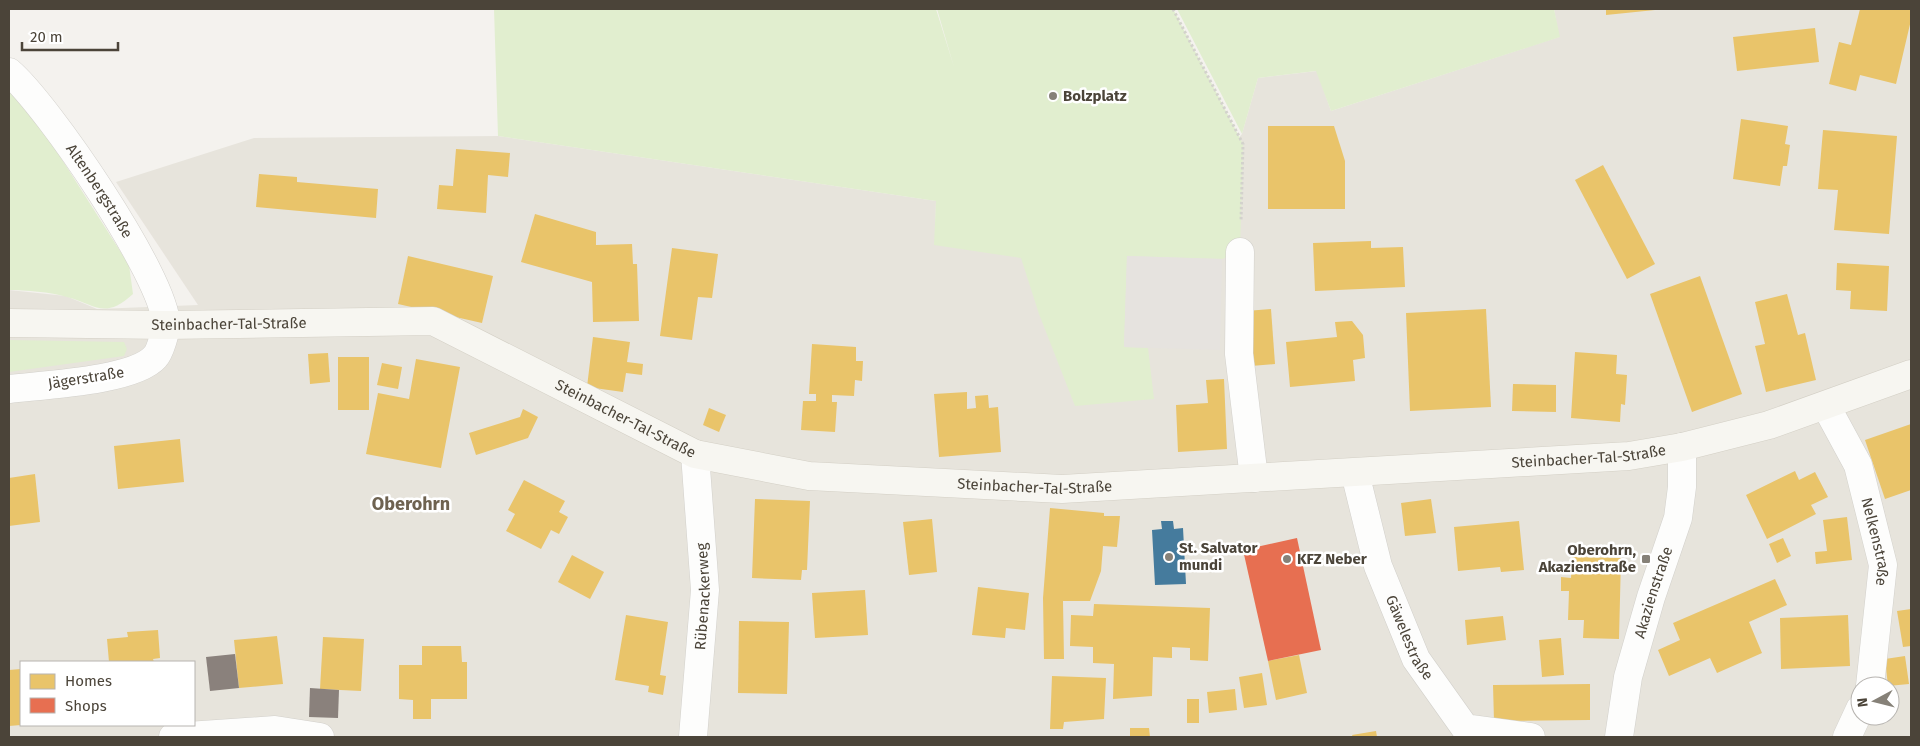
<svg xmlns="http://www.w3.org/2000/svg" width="1920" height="746" font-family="'Fira Sans',sans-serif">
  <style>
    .residential { fill: #e7e4dc; fill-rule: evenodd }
    .green { fill: #e1eecf }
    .parking { fill: #e6e3df }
    .homes { fill: #e9c46a }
    .shops { fill: #e76f51 }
    .public { fill: #457b9d }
    .industry { fill: #8a817c }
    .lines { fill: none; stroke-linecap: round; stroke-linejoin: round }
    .street-casing { stroke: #d2d0cb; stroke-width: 29 }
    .secondary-casing { stroke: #d3cfc5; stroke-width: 29 }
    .path { stroke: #d3d2cc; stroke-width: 3; stroke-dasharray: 2.5 2.5; stroke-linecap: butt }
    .street { stroke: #fdfdfc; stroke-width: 28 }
    .secondary { stroke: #f7f6f1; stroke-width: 28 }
    .poi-dot { fill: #868178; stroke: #fff; stroke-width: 2 }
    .labels { text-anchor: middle; stroke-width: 5; stroke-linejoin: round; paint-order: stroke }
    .poi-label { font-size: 15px; font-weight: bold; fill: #4b4439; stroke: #fff; text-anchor: start }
    .street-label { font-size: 15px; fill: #4b4439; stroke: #fff }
    .quarter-label { font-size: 18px; font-weight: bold; fill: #6e6250; stroke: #fff }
  </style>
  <rect width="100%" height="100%" fill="#f4f2ee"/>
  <path class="residential" d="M 1554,9 L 1911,9 L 1911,737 L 9,737 L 9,290 L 66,296 L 97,309 L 198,305 L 116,182 L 254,138 L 498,136 L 936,201 L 935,245 L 1234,143 L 1242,134 L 1258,78 L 1317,71 L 1331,111 L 1559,37 ZM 21,662 L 194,662 L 194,725 L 21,725 ZM 1860,686 L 1890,686 L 1890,716 L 1860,716 Z"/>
  <g class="green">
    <polygon points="494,9 936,9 954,67 937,9 1173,9 1243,144 1240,252 1222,259 1127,256 1124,347 1148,348 1154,399 1075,406 1039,314 1021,258 934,245 936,201 498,136"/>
    <polygon points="1177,9 1554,9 1560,37 1331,111 1316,71 1258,78 1242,134"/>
    <path d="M 9,91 L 47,136 L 129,265 L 133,294 C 104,320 97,305 67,297 C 50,292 26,290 9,290 Z"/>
    <polygon points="9,340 124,342 127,349 124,356 9,372"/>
  </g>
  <polygon class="parking" points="1127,256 1222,259 1220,350 1124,347"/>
  <g class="homes">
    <polygon points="1606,9 1655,9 1655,10 1606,15"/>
    <polygon points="1860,9 1911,9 1911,20 1896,84 1860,75 1856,91 1829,84 1839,42 1851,45"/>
    <polygon points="1815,28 1819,62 1737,71 1733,37"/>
    <polygon points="1741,119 1788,126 1785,144 1790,145 1787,166 1783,166 1780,186 1733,179"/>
    <polygon points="1268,126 1334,126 1345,161 1345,209 1268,209"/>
    <polygon points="1823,130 1897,136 1889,234 1834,230 1838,190 1818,189"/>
    <polygon points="456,149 510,153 508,177 488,175 486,213 437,209 439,185 453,186"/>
    <polygon points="1603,165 1655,264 1627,279 1575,180"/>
    <polygon points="259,174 297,177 297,182 378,189 376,218 256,207"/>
    <polygon points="535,214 596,232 596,245 632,244 633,264 637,264 639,321 593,322 592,282 521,262"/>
    <polygon points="1371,241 1371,248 1403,247 1405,287 1315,291 1313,243"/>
    <polygon points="672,248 718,254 712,298 698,297 692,340 660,336"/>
    <polygon points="408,256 493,276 482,323 398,304"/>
    <polygon points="1837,263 1889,266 1887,311 1850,309 1851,291 1836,290"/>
    <polygon points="1700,276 1742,394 1692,412 1650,294"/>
    <polygon points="1787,294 1798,335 1805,333 1816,380 1766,392 1755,346 1765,344 1755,302"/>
    <polygon points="1271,309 1275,364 1251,366 1246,311"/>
    <polygon points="1486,309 1491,407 1410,411 1406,313"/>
    <polygon points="1352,321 1363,335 1365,358 1353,360 1355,381 1290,387 1286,342 1337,337 1335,322"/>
    <polygon points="593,337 630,342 627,362 643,364 642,375 626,373 623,392 587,387"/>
    <polygon points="812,344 856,347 856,361 863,361 862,381 855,380 854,396 832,395 832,402 837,402 835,432 801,430 803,401 816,401 816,394 809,394"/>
    <polygon points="1575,352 1617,355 1616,374 1627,375 1625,405 1621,404 1620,422 1571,418"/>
    <polygon points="328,353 330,382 310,384 308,354"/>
    <rect x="338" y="357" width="31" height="53"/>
    <polygon points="416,359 460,367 441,468 366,454 378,393 409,399"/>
    <polygon points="382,363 402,367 398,389 377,385"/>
    <polygon points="1224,379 1227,449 1178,452 1176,405 1208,403 1206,380"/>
    <polygon points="1513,384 1556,385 1556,412 1512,411"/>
    <polygon points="967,392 967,409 976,408 975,396 988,395 989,408 998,407 1001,452 939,457 934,394"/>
    <polygon points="709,408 726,415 719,432 703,425"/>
    <polygon points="523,409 538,417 528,438 476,455 469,433 520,417"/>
    <polygon points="1911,424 1911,490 1885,499 1865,440"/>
    <polygon points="180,439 184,482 118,489 114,446"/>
    <polygon points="1795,471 1799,480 1815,472 1828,497 1811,505 1816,514 1767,539 1746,495"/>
    <polygon points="35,474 40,522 9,526 9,478"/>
    <polygon points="524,480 565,501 559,512 568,517 559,534 551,530 541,549 506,531 515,514 508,510"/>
    <polygon points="755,499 810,501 807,570 802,570 801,580 752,578"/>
    <polygon points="1431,499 1436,533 1405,536 1401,503"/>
    <polygon points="1050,508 1104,513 1104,516 1120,516 1117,547 1103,546 1101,571 1090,601 1063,601 1064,659 1044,659 1043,598"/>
    <polygon points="1847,517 1852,560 1816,564 1815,552 1827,551 1823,520"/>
    <polygon points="932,519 937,572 909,575 903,522"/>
    <polygon points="1519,521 1524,570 1501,572 1500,567 1458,571 1454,527"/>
    <polygon points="1783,538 1791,556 1777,563 1769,544"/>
    <polygon points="572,555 604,572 590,599 558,582"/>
    <polygon points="1572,557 1621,558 1619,639 1583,638 1584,620 1568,620 1569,591 1561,591 1561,577 1571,578"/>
    <polygon points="1775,579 1787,605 1749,622 1762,653 1717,673 1710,658 1669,676 1658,650 1680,640 1673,623"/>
    <polygon points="978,587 1029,593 1025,630 1006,628 1005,638 972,635"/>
    <polygon points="865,590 868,635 815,638 812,593"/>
    <polygon points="1094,604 1210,608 1208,661 1190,660 1190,648 1172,647 1172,658 1153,657 1152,696 1113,699 1114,664 1093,663 1093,647 1070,646 1071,615 1093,616"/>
    <polygon points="1911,609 1911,646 1903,647 1897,611"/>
    <polygon points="626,615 668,622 660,675 666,676 663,695 648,692 649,686 615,680"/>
    <polygon points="1848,615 1850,666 1781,669 1780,618"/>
    <polygon points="1503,616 1506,640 1467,645 1465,620"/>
    <polygon points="739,621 789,622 787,694 738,693"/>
    <polygon points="158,630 160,658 153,659 154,662 109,662 107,639 128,637 127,632"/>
    <polygon points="277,636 283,684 239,688 234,640"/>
    <polygon points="323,637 364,639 361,691 320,689"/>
    <polygon points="1561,638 1564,675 1542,677 1539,640"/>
    <polygon points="422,646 461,646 462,662 467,662 467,699 431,699 431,719 413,719 413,700 399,699 399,665 422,665"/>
    <polygon points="1299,655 1307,693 1276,700 1268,661"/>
    <polygon points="1905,656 1909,684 1888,686 1885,659"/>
    <polygon points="21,669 21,725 9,726 9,670"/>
    <polygon points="1262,673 1267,705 1244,708 1239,677"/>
    <polygon points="1052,676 1106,678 1104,719 1064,722 1063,729 1050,729"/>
    <polygon points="1590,684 1590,720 1494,721 1493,685"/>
    <polygon points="1235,689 1237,710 1209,713 1207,692"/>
    <rect x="1187" y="699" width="12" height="24"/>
    <polygon points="1130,728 1149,728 1150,737 1130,737"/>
    <polygon points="1376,731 1377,737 1353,737 1352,735"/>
  </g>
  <polygon class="shops" points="1297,538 1321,650 1268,661 1243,550"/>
  <polygon class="public" points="1161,521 1173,521 1174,529 1183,528 1186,584 1155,585 1152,530 1162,529"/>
  <g class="industry">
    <polygon points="235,654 239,688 210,691 206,657"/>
    <polygon points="310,688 339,690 338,718 309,717"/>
  </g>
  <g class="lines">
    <defs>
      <g id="street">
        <path id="s1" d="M 9,72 C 47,104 165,277 166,324 C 166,331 160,352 155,357 C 134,381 42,385 9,389"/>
        <polyline points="1240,252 1239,354 1254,478"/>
        <path id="s2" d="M 1826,406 L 1858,465 L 1883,565 L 1870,686"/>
        <path id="s3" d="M 1355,473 L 1378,566 L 1416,659 L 1465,728 L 1531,737"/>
        <polyline points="173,737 275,730 320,737"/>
        <path id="s4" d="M 693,737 L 705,590 L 695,454"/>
        <path id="s5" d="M 1619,737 L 1628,677 L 1651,597 L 1678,518 L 1682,487 L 1682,447"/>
        <polyline points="1847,737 1860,709"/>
      </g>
      <g id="secondary">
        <path id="s6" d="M 9,323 L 166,325 L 433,321 L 695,454 L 809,476 L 1062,489 L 1629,456 L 1682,447 L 1769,425 L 1911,374"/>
      </g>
    </defs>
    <use href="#street" class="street-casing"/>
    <use href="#secondary" class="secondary-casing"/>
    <polyline class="path" points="1173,9 1243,144 1241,221"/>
    <use href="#street" class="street"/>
    <use href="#secondary" class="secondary"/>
  </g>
  <g class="poi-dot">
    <circle cx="1053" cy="96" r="5"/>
    <circle cx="1169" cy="557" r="5"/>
    <circle cx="1287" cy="559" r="5"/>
    <rect x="1641" y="554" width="10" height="10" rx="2.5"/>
  </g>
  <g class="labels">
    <g class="poi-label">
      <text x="1063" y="101">Bolzplatz</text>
      <text x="1179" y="553">St. Salvator<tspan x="1179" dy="17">mundi</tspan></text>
      <text x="1636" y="555" text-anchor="end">Oberohrn,<tspan x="1636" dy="17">Akazienstraße</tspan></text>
      <text x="1297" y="564">KFZ Neber</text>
    </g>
    <g class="street-label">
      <text dy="5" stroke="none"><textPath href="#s1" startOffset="150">Altenbergstraße</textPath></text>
      <text dy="5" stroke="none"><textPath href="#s6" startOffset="220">Steinbacher-Tal-Straße</textPath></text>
      <text transform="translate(86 378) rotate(-9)" y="5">Jägerstraße</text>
      <text dy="5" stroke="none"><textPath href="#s6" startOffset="640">Steinbacher-Tal-Straße</textPath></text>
      <text dy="5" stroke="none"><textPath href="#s6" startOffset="1615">Steinbacher-Tal-Straße</textPath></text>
      <text dy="5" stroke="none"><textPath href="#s6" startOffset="1060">Steinbacher-Tal-Straße</textPath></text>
      <text dy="5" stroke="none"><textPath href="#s2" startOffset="146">Nelkenstraße</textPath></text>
      <text dy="5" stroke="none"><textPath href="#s5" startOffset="149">Akazienstraße</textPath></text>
      <text dy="5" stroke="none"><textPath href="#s4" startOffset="141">Rübenackerweg</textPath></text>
      <text dy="5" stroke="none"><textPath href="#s3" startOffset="174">Gäwelestraße</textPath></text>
    </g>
    <g class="quarter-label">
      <text x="411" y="510">Oberohrn</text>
    </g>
  </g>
  <rect width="1920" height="746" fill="none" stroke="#4b4439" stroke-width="20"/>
  <rect x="20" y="661" width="175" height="65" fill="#ffffff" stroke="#b7b4b0"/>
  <rect x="30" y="674" width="25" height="15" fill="#e9c46a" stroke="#b7b4b0"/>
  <text x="65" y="686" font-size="15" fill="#4b4439">Homes</text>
  <rect x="30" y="698" width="25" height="15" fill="#e76f51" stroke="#b7b4b0"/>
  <text x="65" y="711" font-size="15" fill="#4b4439">Shops</text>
  <g transform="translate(1875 701) rotate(263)"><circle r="24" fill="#ffffff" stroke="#b7b4b0"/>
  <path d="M0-4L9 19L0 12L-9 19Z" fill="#868178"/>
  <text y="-8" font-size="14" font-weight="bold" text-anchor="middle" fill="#4b4439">N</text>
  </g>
  <path d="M22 42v8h96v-8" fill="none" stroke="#4b4439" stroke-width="2.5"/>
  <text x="30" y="42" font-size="15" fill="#4b4439" stroke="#ffffff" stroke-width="4" paint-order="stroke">20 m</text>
</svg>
